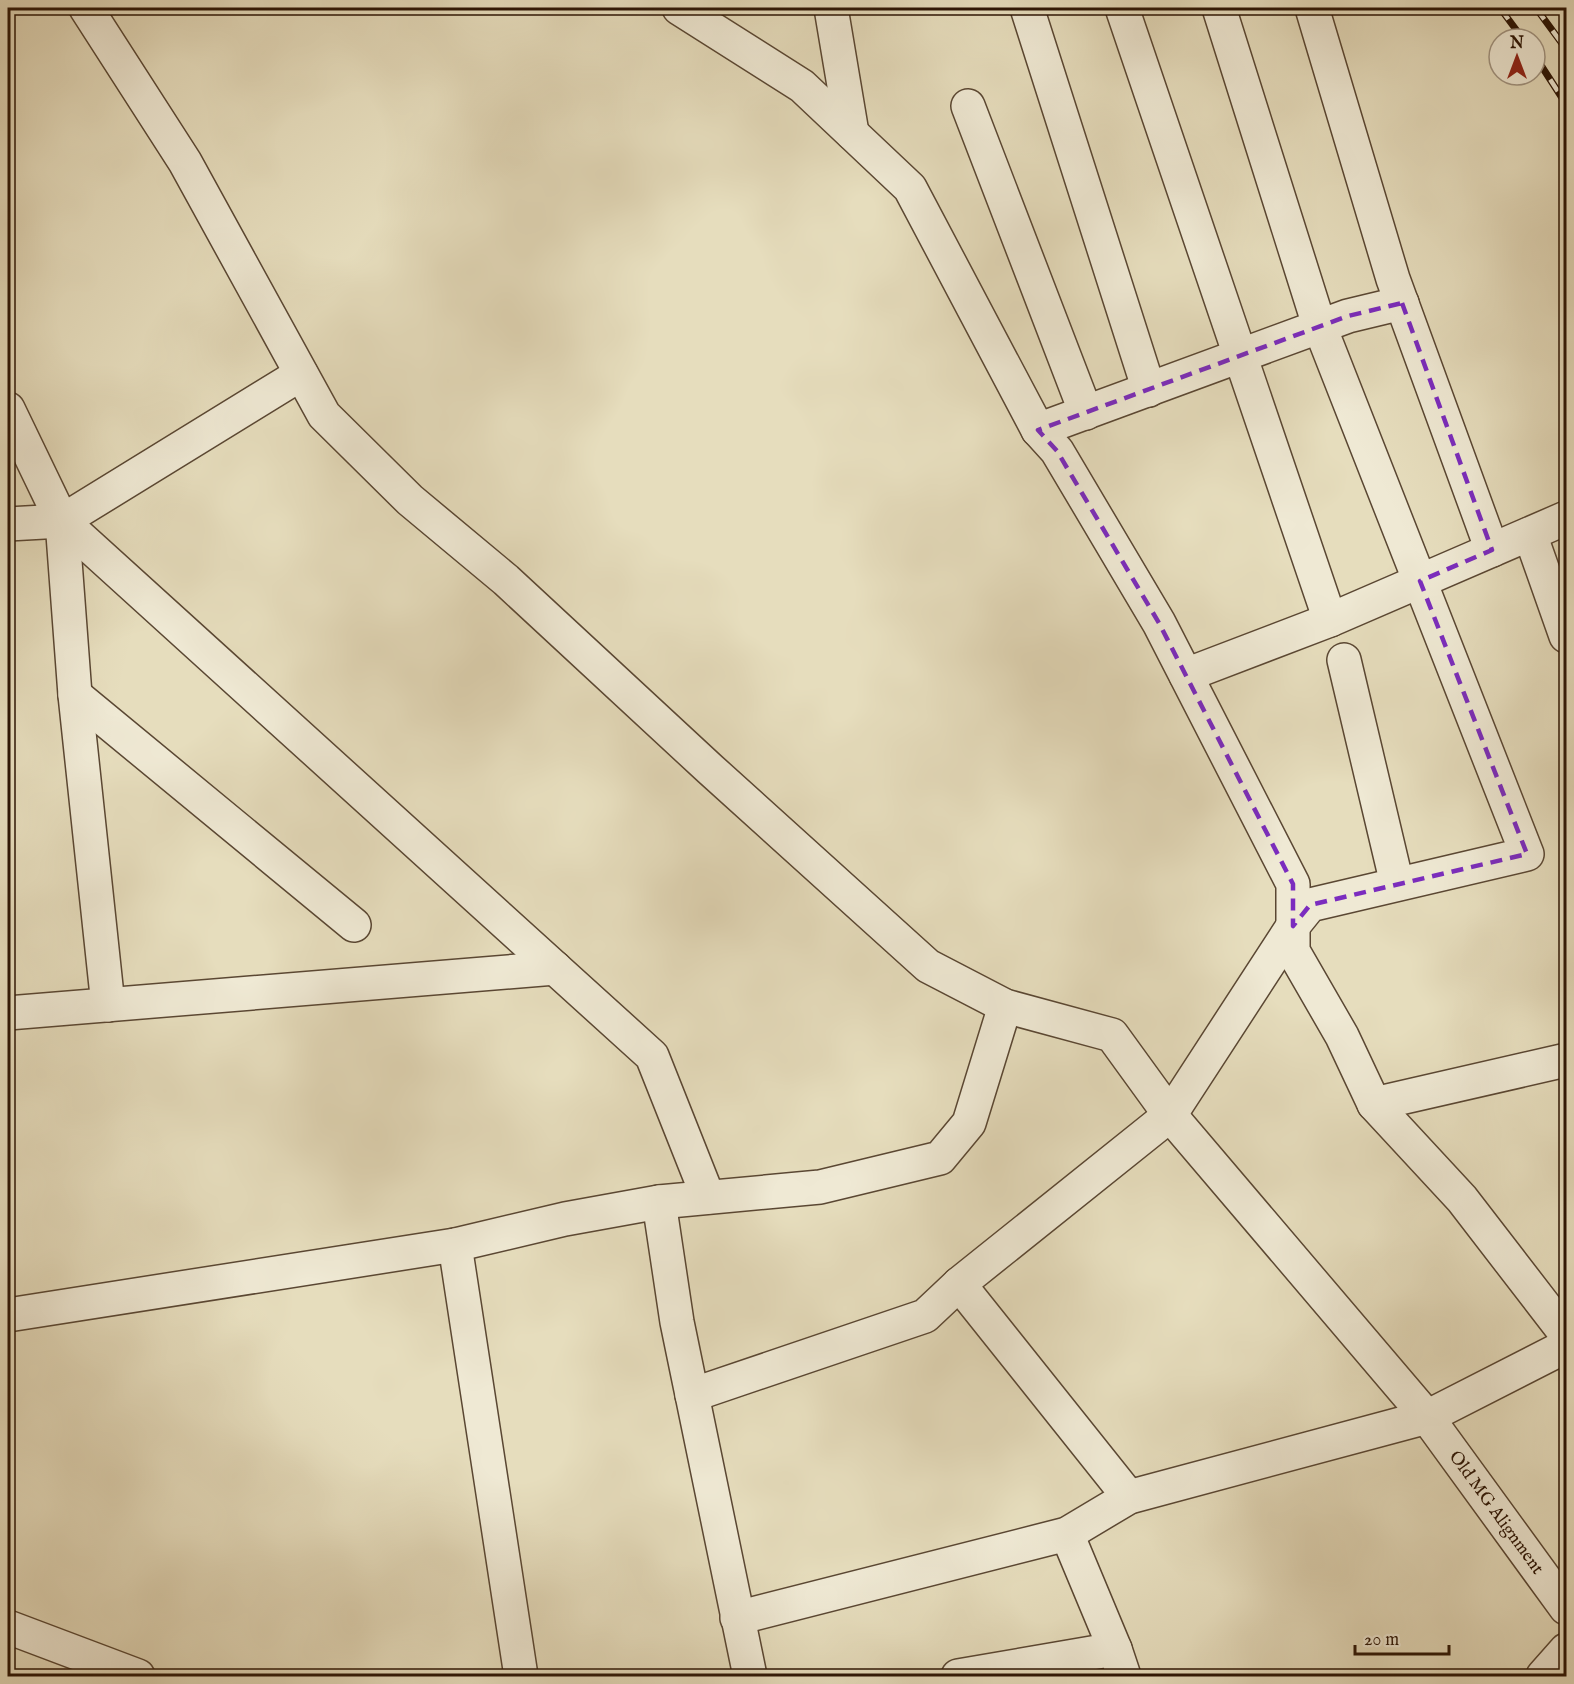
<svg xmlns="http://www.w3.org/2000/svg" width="1574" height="1684" font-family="'IM FELL English',serif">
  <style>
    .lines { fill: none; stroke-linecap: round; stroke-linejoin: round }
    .minor-casing { stroke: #5a4733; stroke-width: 36 }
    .minor { stroke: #efe9d4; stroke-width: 33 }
    .rail-casing { stroke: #2c1505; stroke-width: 7 }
    .rail { stroke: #efe9d4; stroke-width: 4.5; stroke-dasharray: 14; stroke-linecap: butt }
    .marked { fill: none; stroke: #7b2cbf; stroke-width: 4.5; stroke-dasharray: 12 8; stroke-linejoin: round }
    .labels { text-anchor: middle; stroke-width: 6; stroke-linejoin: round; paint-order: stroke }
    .street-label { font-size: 18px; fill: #2c1505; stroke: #efe9d4 }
  </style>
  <rect width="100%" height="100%" fill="#e6ddbd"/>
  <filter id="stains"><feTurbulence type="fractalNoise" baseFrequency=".00333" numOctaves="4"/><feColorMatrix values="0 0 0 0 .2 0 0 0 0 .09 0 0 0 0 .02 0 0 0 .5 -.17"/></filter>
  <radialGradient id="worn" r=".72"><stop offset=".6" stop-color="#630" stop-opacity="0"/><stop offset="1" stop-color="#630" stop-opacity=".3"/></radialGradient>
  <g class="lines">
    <defs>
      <g id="minor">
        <polyline points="86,8 185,162 324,415 410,500 506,580 710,769 928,966 1005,1006 1112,1035 1170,1115 1427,1417 1566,1608"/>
        <polyline points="679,8 802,86 910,188 1038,430 1057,451 1159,623 1293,884 1293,951 1342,1036 1374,1104 1462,1199 1566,1334"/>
        <polyline points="831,8 852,133"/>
        <polyline points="1027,8 1149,390"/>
        <polyline points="1122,8 1330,620"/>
        <polyline points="1312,8 1393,279 1492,550"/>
        <polyline points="968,106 1086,413"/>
        <polyline points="8,409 62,521 301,374"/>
        <polyline points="1038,430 1348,316 1402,303"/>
        <polyline points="62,521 75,695 108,1005"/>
        <polyline points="8,524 62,521 652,1056 708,1197"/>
        <polyline points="1530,534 1566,636"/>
        <polyline points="1344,660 1397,884"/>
        <polyline points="1186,675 1330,620 1566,518"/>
        <polyline points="75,695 354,925"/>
        <polyline points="8,1013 555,968"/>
        <polyline points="1374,1104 1566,1060"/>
        <polyline points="659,1202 677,1322 750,1676"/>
        <polyline points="455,1245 521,1676"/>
        <polyline points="8,1315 455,1245 565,1219 659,1202 820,1187 940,1158 969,1123 1005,1006"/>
        <polyline points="692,1395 925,1316 959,1284"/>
        <polyline points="1129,1497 959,1284 1170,1115 1293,926 1310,905 1527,854 1318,322 1219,8"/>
        <polyline points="1067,1534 1115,1649 1124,1676"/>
        <polyline points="737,1618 1067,1534 1129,1497 1427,1417 1566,1346"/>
        <polyline points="8,1627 138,1676"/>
        <polyline points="958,1676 1115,1649"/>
        <polyline points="1543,1676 1566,1650"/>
      </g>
    </defs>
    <use href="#minor" class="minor-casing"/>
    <use href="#minor" class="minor"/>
    <defs>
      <g id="rail">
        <polyline points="1500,8 1523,39"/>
        <polyline points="1536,8 1566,49"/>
        <polyline points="1535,56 1566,104"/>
      </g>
    </defs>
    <use href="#rail" class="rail-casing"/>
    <use href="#rail" class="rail"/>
  </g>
  <path class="marked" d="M 1402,303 L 1492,550 L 1420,581 L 1527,854 L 1310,905 L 1293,926 L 1293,884 L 1159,623 L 1057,451 L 1038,430 L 1348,316 Z"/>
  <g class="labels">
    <g class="street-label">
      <text transform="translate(1497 1512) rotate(54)" y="6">Old MG Alignment</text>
    </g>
  </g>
  <rect width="1574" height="1684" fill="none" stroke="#e6ddbd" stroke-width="30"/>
  <rect x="9" y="9" width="1556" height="1666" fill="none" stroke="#2c1505" stroke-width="3"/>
  <rect x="15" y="15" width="1544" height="1654" fill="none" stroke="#2c1505" stroke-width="1.5"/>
  <g transform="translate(1517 57)"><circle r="28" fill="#efe9d4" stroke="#a19481" stroke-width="1.5"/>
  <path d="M0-4.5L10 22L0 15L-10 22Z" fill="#8f2418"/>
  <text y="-9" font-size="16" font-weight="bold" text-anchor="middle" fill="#2c1505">N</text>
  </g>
  <path d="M1355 1645v9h94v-9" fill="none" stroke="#2c1505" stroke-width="3"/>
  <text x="1364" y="1645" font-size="18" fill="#2c1505" stroke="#efe9d4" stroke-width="4.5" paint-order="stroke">20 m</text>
  <rect width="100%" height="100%" filter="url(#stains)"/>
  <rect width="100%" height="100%" fill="url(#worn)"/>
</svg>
